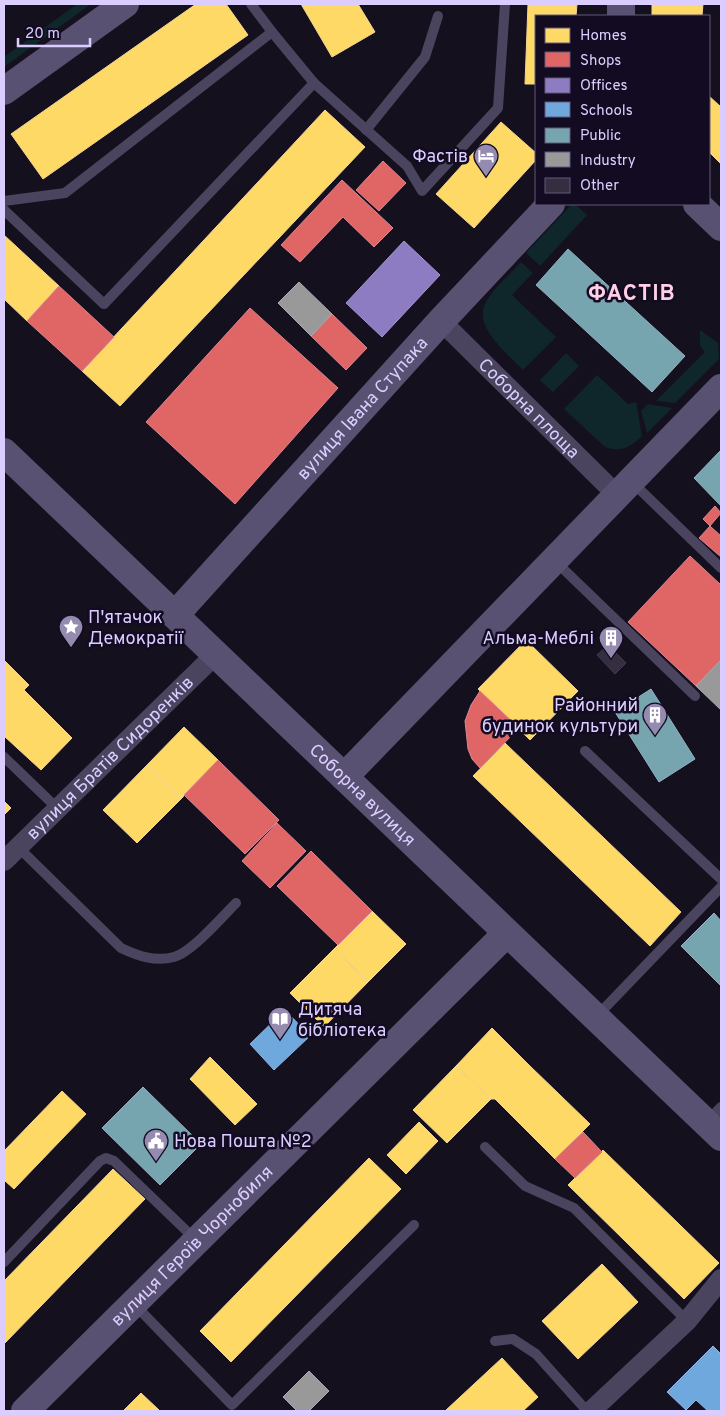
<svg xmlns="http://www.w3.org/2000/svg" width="725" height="1415" font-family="Overpass,sans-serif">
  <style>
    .green { fill: #0f262b }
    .homes { fill: #ffd966; stroke: #f4d594 }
    .shops { fill: #e06666; stroke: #de8594 }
    .offices { fill: #8e7cc3; stroke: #a594d5 }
    .schools { fill: #6fa8dc; stroke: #8fb3e6 }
    .public { fill: #76a5af; stroke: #94b1c7 }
    .industry { fill: #999; stroke: #ada9b8 }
    .building { fill: #342e40; stroke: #423a52 }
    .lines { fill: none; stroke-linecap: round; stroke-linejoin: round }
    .lane { stroke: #4a445f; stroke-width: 10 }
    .street { stroke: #4a445f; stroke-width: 20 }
    .secondary { stroke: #585171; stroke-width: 28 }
    .labels { text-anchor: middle; stroke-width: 5; stroke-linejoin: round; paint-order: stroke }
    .poi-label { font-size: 18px; fill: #dbcdff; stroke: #130b22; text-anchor: end }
    .street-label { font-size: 18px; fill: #dbcdff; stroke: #130b22 }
    .district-label { font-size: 22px; font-weight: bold; letter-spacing: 1px; fill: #ffcfe5; stroke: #130b22 }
  </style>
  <rect width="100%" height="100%" fill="#14101d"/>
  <g class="green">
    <polygon points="77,4 91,4 4,67 4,57"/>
    <polygon points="572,204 575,204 587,215 540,266 526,253"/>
    <path d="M 521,262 L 533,273 L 512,295 L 556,337 L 523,370 C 508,354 470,325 487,300 C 496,286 510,274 521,262 Z"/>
    <polygon points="700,330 718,343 719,359 675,403 656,401 705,352 700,346"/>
    <polygon points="566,353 579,366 553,392 540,380"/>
    <path d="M 597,375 L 628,404 L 636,402 L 642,436 C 631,447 620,453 605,447 L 564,409 Z"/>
    <polygon points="648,404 672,408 647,433 641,411"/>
  </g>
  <g class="homes">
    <polygon points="196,4 226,4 248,35 43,179 11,134"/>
    <polygon points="301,4 358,4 375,32 332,57"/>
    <polygon points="528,4 577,4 576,16 536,16 536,84 525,84"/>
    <polygon points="652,4 703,4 702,16 652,16"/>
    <polygon points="709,96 721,107 721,164 709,152"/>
    <polygon points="325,110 365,147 120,406 82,371"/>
    <polygon points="501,122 536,153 536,160 474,228 436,194"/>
    <polygon points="4,235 59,286 27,321 4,299"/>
    <polygon points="526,640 578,691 530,740 478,689"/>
    <polygon points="4,660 29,685 24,690 72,738 41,770 4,736"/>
    <polygon points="184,727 218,760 181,799 147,765"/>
    <polygon points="505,743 681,912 650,946 473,776"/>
    <polygon points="147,765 181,799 137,843 103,810"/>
    <polygon points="4,801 11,808 4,815"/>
    <polygon points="372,911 406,944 368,982 334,949"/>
    <polygon points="334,949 368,982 324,1027 290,993"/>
    <polygon points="492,1028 529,1065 495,1099 491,1099 456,1066"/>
    <polygon points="210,1057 257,1104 235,1125 190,1079"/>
    <polygon points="529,1065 590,1124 555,1159 495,1099"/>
    <polygon points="456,1066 491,1099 447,1143 413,1110"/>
    <polygon points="62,1091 86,1114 14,1189 4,1180 4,1151"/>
    <polygon points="419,1122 438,1141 406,1174 387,1155"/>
    <polygon points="603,1150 719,1263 684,1299 568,1185"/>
    <polygon points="369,1158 401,1189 231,1362 200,1331"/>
    <polygon points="113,1169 145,1199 4,1344 4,1281"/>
    <polygon points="602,1264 638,1302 578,1359 542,1321"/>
    <polygon points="502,1358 538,1397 523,1411 445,1411"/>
    <polygon points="141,1393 160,1411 123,1411"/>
  </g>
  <g class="shops">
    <polygon points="383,161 406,183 379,211 356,190"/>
    <polygon points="342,180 393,228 374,247 343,217 300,262 281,245"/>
    <polygon points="59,286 114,337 82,371 27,321"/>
    <polygon points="250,308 338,388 235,504 146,422"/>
    <polygon points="332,314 367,348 346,370 311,336"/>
    <polygon points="715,506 721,513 710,526 703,519"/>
    <polygon points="710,526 721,536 721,557 699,538"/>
    <polygon points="690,556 721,585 721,660 696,686 628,622"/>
    <polygon points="480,691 519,728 480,768 472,759 468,749 465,721 471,705"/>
    <polygon points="218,760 279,820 245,854 184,795"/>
    <polygon points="277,823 306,851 270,888 242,861"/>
    <polygon points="311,851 372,911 338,945 277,886"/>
    <polygon points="583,1132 602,1152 575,1178 555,1159"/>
  </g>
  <polygon class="offices" points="404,241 440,275 382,337 346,303"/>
  <g class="schools">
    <polygon points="285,1010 310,1036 274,1070 250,1044"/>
    <polygon points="713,1346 721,1354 721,1411 708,1411 696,1400 686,1410 667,1392"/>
  </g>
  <g class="public">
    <polygon points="568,249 685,356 652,392 536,285"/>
    <polygon points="721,450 721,506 694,478"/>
    <polygon points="651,689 695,759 659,782 615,712"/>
    <polygon points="714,913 721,921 721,986 681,946"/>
    <polygon points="143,1087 201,1144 160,1185 102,1128"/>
  </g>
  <g class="industry">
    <polygon points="299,282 332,314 311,336 278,303"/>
    <polygon points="721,660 721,710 696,686"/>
    <polygon points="309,1371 329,1391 309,1411 297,1411 283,1397"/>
  </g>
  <polygon class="building" points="608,645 626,663 615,674 597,655"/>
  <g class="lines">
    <g class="lane">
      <polyline points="251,4 272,32 314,83 407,166 422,191 498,108 505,4"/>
      <polyline points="366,130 425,57 438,16"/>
      <polyline points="4,201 65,193 272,32"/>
      <polyline points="4,210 104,304 314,83"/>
      <polyline points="632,482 721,568"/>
      <polyline points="555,561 695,696"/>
      <polyline points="585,751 721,879"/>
      <polyline points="4,757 57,808"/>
      <path d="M 18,847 L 121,948 C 138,956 155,962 174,957 C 192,952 222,917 236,903"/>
      <polyline points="597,1016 721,887"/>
      <polyline points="707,1122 721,1107"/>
      <polyline points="485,1147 525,1186 574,1208 687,1321"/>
      <polyline points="4,1262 100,1161 106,1158 114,1161 196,1240"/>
      <polyline points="134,1304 232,1405 414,1225"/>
      <polyline points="495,1341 513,1339 536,1354 587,1411"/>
    </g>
    <g class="street">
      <path id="s1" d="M 441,321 L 617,495"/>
      <path id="s2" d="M 4,861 L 216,654"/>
      <polyline points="591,1411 687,1321 721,1279"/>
    </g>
    <g class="secondary">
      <polyline points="621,16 621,4"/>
      <polyline points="4,91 125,4"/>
      <polyline points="697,204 721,227"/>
      <path id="s3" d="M 4,452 L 721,1137"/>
      <path id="s4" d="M 175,615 L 441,321 L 551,204"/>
      <polyline points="344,777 721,388"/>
      <path id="s5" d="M 25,1411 L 507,933"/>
    </g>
  </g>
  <defs>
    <symbol id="hotel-pin" viewBox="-11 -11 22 30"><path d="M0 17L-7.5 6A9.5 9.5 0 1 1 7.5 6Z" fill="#958bb0" stroke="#130b22"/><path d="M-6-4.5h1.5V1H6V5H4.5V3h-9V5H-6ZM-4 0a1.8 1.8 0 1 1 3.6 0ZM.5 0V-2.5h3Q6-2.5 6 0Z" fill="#fff"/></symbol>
    <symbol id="sight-pin" viewBox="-11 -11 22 30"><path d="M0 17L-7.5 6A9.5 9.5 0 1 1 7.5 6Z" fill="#958bb0" stroke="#130b22"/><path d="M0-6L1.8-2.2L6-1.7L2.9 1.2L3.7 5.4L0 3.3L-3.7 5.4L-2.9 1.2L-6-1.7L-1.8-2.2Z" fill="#fff"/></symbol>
    <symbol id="building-pin" viewBox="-11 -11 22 30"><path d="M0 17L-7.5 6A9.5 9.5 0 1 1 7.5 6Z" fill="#958bb0" stroke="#130b22"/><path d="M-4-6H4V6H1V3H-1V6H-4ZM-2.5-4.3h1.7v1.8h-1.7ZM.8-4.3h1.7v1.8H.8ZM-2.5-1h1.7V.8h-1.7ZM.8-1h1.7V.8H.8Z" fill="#fff"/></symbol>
    <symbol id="library-pin" viewBox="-11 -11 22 30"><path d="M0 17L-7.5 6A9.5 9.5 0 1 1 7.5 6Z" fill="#958bb0" stroke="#130b22"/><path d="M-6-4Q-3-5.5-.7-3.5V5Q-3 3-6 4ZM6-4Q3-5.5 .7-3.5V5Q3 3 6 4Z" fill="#fff"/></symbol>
    <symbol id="civic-pin" viewBox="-11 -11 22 30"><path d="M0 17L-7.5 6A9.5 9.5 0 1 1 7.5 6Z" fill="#958bb0" stroke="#130b22"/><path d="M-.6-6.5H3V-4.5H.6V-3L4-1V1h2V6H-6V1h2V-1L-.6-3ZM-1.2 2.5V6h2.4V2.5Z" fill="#fff"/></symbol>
  </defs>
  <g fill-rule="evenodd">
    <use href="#hotel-pin" x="472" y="142" width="28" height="38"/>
    <use href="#sight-pin" x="57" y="613" width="28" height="38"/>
    <use href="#building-pin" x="597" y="624" width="28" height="38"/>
    <use href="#building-pin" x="641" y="701" width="28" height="38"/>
    <use href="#library-pin" x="266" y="1005" width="28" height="38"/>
    <use href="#civic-pin" x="142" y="1127" width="28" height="38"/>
  </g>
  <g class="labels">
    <g class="poi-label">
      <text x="468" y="162">Фастів</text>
      <text x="88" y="623" text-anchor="start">П'ятачок<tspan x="88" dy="21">Демократії</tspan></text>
      <text x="594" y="644">Альма-Меблі</text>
      <text x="638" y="711">Районний<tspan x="638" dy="21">будинок культури</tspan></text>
      <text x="298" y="1015" text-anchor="start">Дитяча<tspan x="298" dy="21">бібліотека</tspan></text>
      <text x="174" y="1147" text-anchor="start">Нова Пошта №2</text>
    </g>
    <g class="street-label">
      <text dy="6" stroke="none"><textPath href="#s1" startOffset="124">Соборна площа</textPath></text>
      <text dy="6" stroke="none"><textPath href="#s4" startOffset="279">вулиця Івана Ступака</textPath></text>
      <text dy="6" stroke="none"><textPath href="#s2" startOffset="148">вулиця Братів Сидоренків</textPath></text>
      <text dy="6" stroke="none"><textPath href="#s3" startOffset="496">Соборна вулиця</textPath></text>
      <text dy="6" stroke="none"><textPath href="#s5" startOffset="235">вулиця Героїв Чорнобиля</textPath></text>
    </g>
    <g class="district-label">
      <text x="632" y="300">ФАСТІВ</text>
    </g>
  </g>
  <rect width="725" height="1415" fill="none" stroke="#dbcdff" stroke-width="10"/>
  <rect x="535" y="15" width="175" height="190" fill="#130b22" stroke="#63597a"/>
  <rect x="545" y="28" width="25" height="15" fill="#ffd966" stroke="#63597a"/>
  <text x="580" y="40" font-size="15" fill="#dbcdff">Homes</text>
  <rect x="545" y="52" width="25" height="15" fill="#e06666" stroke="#63597a"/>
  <text x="580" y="65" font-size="15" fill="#dbcdff">Shops</text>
  <rect x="545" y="78" width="25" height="15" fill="#8e7cc3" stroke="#63597a"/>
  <text x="580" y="90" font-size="15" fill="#dbcdff">Offices</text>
  <rect x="545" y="102" width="25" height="15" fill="#6fa8dc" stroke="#63597a"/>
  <text x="580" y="115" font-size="15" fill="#dbcdff">Schools</text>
  <rect x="545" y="128" width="25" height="15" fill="#76a5af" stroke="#63597a"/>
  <text x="580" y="140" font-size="15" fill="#dbcdff">Public</text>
  <rect x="545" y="152" width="25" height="15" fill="#999999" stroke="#63597a"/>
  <text x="580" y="165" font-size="15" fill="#dbcdff">Industry</text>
  <rect x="545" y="178" width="25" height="15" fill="#342e40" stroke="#63597a"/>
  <text x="580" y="190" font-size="15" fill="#dbcdff">Other</text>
  <path d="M18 38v8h72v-8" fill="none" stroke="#dbcdff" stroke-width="2.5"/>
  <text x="25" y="38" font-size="15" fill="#dbcdff" stroke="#130b22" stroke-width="4" paint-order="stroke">20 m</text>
</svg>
